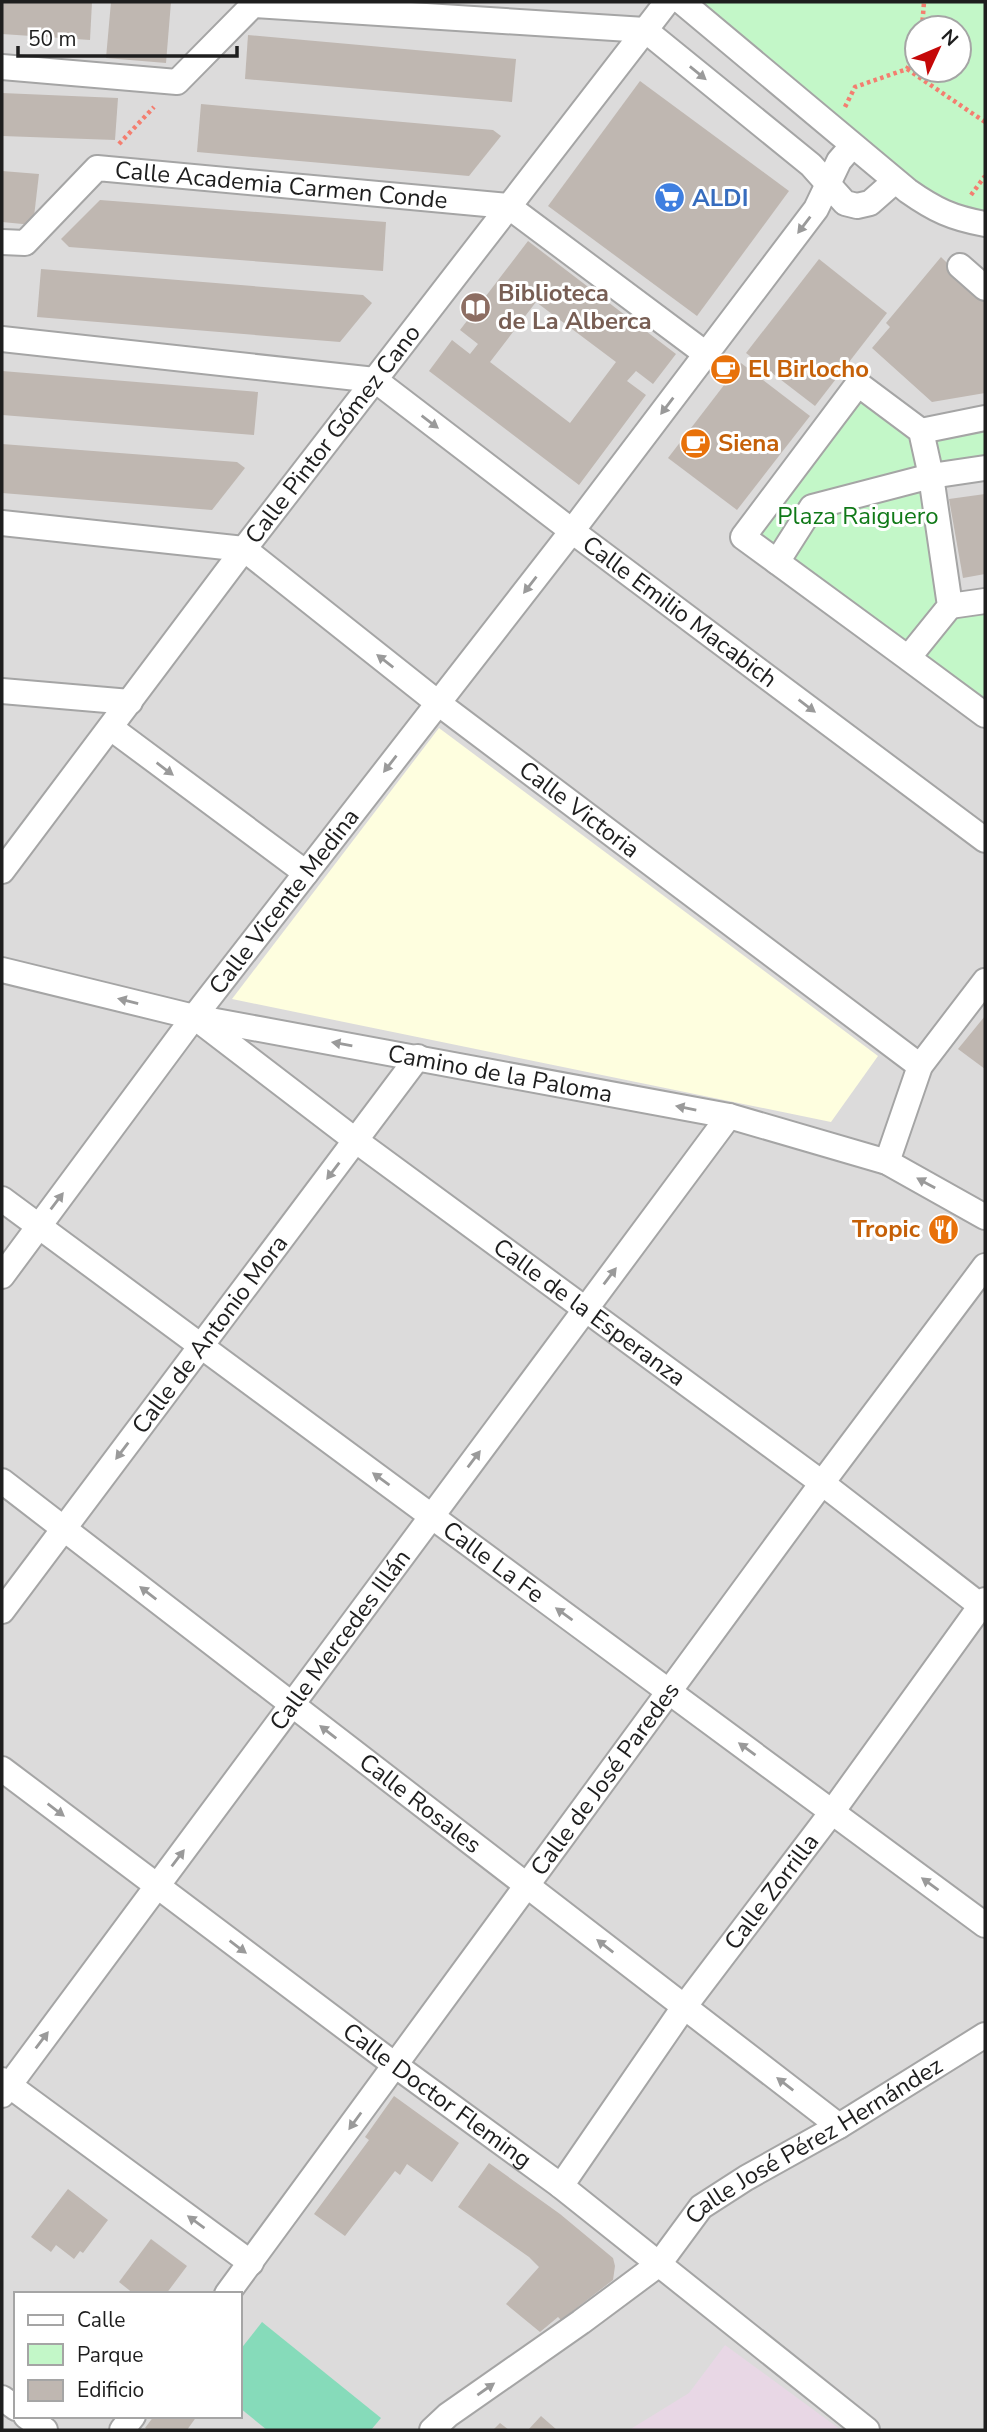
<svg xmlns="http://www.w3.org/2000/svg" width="987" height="2432" font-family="'Nunito Sans',sans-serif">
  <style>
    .residential { fill: #dcdbdb; fill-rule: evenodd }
    .industrial { fill: #e8d7e5 }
    .education { fill: #fefedf }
    .park { fill: #c3f7c8; fill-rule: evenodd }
    .pitch { fill: #86dbba }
    .building { fill: #bfb7b1; fill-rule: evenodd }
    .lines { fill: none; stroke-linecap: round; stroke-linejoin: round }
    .street-casing { stroke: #a5a5a5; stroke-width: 28 }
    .path { stroke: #f47e70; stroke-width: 4.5; stroke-dasharray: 3.5 3.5; stroke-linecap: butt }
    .street { stroke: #fff; stroke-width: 24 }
    .oneway { fill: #9a9a9a }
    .labels { text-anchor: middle; stroke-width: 6; stroke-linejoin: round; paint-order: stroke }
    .street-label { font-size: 24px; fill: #1e1e1e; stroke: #fff }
    .shop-label { font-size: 24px; font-weight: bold; fill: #366cbe; stroke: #fff; text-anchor: start }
    .education-label { font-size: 24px; font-weight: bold; fill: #785e54; stroke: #fff; text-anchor: start }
    .food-label { font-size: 24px; font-weight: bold; fill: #c56008; stroke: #fff; text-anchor: start }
    .park-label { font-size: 24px; fill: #107918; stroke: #fff }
  </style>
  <rect width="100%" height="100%" fill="#efece5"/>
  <path class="residential" d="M 2,2 L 985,2 L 985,2430 L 2,2430 ZM 917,28 L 959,28 L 959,70 L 917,70 ZM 16,2294 L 240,2294 L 240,2416 L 16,2416 Z"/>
  <polygon class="industrial" points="725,2345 841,2430 629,2430 689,2393"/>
  <polygon class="education" points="439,728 878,1056 831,1122 232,999"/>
  <g class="park">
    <path d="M 682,2 L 985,2 L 985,224 L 954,218 ZM 917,28 L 959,28 L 959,70 L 917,70 Z"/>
    <polygon points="859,372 926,426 985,415 985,480 940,487 961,602 985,599 985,718 738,536"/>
  </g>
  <polygon class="pitch" points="262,2322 381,2418 371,2430 267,2430 240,2408 240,2350"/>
  <g class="building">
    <polygon points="2,2 92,2 90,40 2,34"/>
    <polygon points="111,2 171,2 166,63 106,58"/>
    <polygon points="248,35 516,59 512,102 245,79"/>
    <polygon points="640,81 789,191 697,316 548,206"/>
    <polygon points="2,93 118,98 115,140 2,136"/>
    <polygon points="201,104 493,130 501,136 469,176 197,152"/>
    <polygon points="2,171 39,174 33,225 2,222"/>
    <polygon points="100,200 386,222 383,271 69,247 61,239"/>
    <path d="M 528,241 L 676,354 L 653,384 L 636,371 L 627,381 L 646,395 L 579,485 L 429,371 L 452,340 L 470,354 L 478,344 L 460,330 ZM 536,302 L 616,362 L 570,423 L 490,362 Z"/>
    <polygon points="941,257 985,300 985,393 932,402 872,348 890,327 886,323"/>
    <polygon points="819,259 887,313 815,406 746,353"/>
    <polygon points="41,269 363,295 372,303 340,342 37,317"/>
    <polygon points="741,363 810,416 737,510 668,458"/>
    <polygon points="2,371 258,392 254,435 2,415"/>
    <polygon points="2,444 237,462 245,468 212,510 2,493"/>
    <polygon points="985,494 985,574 963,578 949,499"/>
    <polygon points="985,1016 985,1069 958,1049"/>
    <polygon points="394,2096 459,2143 432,2182 407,2164 400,2175 395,2171 345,2236 314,2214 369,2140 365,2137"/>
    <polygon points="489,2163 560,2214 613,2258 615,2266 613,2280 561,2320 558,2317 540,2332 506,2304 539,2267 529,2257 458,2207"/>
    <polygon points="68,2189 108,2220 83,2253 80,2251 74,2259 56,2245 51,2252 31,2237"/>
    <polygon points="151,2239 187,2266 166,2294 134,2294 119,2282"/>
    <polygon points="154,2416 197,2416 187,2430 148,2430 145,2428"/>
    <polygon points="541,2416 557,2430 528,2430"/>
    <polygon points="500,2423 509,2430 493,2430"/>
  </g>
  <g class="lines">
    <defs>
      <g id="street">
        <path d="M 682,2 L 908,191 C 935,210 952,218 985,224"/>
        <polyline points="2,67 177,82 253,5 645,30 811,165 845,203 857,206 870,203 895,181"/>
        <path id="s1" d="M 2,242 L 25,243 L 97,168 L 508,206 L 706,354"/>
        <polyline points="960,266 985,288"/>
        <path id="s2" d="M 2,339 L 375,380 L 572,531 L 985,840"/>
        <polyline points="921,431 985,418"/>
        <path id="s3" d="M 2,523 L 244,549 L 438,703 L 920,1066"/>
        <polyline points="777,562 812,507 931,476 985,468"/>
        <polyline points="950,606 985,601"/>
        <polyline points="908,658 743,537 858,384 921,431 931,476 950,606 908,658 985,715"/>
        <polyline points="2,691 130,702"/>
        <polyline points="111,728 306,873"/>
        <path id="s4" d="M 2,871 L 244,549 L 667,2"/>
        <path id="s5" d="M 2,970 L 194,1017 L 729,1116 L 887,1162 L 985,1217"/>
        <path id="s6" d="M 197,1019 L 355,1140 L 822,1483 L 985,1609"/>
        <polyline points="887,1162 920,1066 985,981"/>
        <path id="s7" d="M 2,1199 L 985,1925"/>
        <path id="s8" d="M 2,1276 L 194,1017 L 572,531 L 816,209 L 839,161 L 852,146"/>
        <path id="s9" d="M 2,1481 L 839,2126"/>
        <path id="s10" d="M 2,1611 L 418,1057"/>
        <path id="s11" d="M 2,1769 L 395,2065 L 561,2186 L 867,2430"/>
        <polyline points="2,2080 251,2263"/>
        <path id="s12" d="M 2,2095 L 729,1116"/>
        <path id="s13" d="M 561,2186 L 684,2007 L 832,1812 L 985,1600"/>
        <path id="s14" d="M 227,2294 L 822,1483 L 985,1266"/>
        <polyline points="2,2398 16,2408"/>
        <polyline points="26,2416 45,2430"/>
        <polyline points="122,2430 133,2416"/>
        <path id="s15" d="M 432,2430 L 448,2415 L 581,2322 L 659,2264 L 701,2207 L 746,2178 L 839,2126 L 985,2035"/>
      </g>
    </defs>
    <use href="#street" class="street-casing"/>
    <g class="path">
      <polyline points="922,28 924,2"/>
      <polyline points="907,69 985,122"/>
      <polyline points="845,107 855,87 907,69 917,48"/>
      <polyline points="119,144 154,107"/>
      <polyline points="971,195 985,176"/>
    </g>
    <use href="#street" class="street"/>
  </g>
  <defs><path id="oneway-solid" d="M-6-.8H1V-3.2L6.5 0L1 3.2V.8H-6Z" transform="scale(1.75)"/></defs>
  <g class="oneway">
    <use href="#oneway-solid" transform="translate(698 73) rotate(39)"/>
    <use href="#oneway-solid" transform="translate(804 225) rotate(127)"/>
    <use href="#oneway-solid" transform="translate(667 406) rotate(127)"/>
    <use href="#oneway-solid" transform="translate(430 422) rotate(37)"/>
    <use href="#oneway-solid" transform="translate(530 585) rotate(128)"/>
    <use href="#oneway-solid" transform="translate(385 661) rotate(-142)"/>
    <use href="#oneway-solid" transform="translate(807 706) rotate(37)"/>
    <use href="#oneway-solid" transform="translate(390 764) rotate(128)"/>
    <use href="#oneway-solid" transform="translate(165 769) rotate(37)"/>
    <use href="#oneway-solid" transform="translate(128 1001) rotate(-166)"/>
    <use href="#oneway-solid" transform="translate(342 1044) rotate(-170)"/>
    <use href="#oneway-solid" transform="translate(686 1108) rotate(-169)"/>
    <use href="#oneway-solid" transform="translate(333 1171) rotate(127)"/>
    <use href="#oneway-solid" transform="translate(926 1183) rotate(-151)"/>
    <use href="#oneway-solid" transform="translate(57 1201) rotate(-53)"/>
    <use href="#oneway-solid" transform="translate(610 1276) rotate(-53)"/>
    <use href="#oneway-solid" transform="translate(122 1451) rotate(127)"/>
    <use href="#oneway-solid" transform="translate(474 1459) rotate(-53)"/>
    <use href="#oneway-solid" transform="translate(381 1479) rotate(-144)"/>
    <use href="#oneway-solid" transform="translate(148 1593) rotate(-142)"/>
    <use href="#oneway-solid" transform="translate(564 1614) rotate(-144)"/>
    <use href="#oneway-solid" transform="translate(328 1732) rotate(-142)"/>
    <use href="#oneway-solid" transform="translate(747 1749) rotate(-144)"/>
    <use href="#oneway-solid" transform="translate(56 1810) rotate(37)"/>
    <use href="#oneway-solid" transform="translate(178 1858) rotate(-53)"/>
    <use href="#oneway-solid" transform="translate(930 1884) rotate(-144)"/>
    <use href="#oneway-solid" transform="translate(605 1946) rotate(-142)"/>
    <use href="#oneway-solid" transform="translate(238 1947) rotate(37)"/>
    <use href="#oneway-solid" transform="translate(42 2040) rotate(-53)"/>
    <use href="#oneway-solid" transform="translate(785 2084) rotate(-142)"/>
    <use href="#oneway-solid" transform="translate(355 2121) rotate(126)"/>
    <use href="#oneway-solid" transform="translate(196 2222) rotate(-144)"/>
    <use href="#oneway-solid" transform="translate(486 2389) rotate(-35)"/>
  </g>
  <defs>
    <symbol id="supermarket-disc" viewBox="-11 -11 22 22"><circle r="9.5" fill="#3f7fe0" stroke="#fff"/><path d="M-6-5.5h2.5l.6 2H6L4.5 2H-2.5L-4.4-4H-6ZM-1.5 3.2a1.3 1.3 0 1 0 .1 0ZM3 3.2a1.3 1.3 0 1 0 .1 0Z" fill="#fff"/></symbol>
    <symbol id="library-disc" viewBox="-11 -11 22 22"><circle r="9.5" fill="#8d6e63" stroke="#fff"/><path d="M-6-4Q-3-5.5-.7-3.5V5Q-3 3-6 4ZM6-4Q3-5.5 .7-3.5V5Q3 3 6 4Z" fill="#fff"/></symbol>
    <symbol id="cafe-disc" viewBox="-11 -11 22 22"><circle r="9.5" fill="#e8710a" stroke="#fff"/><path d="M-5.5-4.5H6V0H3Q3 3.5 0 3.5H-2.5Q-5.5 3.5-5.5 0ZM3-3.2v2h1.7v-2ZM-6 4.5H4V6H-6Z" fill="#fff"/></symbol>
    <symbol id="restaurant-disc" viewBox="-11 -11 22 22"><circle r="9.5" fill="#e8710a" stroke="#fff"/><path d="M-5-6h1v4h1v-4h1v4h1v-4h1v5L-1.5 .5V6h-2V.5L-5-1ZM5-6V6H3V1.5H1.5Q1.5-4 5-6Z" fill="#fff"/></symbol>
  </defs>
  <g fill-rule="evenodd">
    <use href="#supermarket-disc" x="652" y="180" width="35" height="35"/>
    <use href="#library-disc" x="458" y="290" width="35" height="35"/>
    <use href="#cafe-disc" x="708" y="352" width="35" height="35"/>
    <use href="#cafe-disc" x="678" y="426" width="35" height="35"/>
    <use href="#restaurant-disc" x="926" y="1212" width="35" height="35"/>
  </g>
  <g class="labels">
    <g class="street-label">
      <text dy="8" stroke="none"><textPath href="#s1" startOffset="312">Calle Academia Carmen Conde</textPath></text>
      <text dy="8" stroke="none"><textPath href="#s4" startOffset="548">Calle Pintor Gómez Cano</textPath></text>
      <text dy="8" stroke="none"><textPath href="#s2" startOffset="758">Calle Emilio Macabich</textPath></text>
      <text dy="8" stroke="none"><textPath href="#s3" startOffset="668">Calle Victoria</textPath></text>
      <text dy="8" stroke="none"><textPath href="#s8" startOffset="469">Calle Vicente Medina</textPath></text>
      <text dy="8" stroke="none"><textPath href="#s5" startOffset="509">Camino de la Paloma</textPath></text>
      <text dy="8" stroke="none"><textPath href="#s6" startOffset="490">Calle de la Esperanza</textPath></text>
      <text dy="8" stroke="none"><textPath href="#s10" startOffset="346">Calle de Antonio Mora</textPath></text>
      <text dy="8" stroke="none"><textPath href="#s7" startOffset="611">Calle La Fe</textPath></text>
      <text dy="8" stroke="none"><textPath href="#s12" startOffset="567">Calle Mercedes Illán</textPath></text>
      <text dy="8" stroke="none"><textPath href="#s14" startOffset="639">Calle de José Paredes</textPath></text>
      <text dy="8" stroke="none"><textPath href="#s9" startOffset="528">Calle Rosales</textPath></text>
      <text dy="8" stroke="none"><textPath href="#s13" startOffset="362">Calle Zorrilla</textPath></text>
      <text dy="8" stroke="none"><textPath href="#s11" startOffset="544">Calle Doctor Fleming</textPath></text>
      <text dy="8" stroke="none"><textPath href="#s15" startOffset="483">Calle José Pérez Hernández</textPath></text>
    </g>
    <g class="shop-label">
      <text x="692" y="206">ALDI</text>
    </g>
    <g class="education-label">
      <text x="498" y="301">Biblioteca<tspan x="498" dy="28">de La Alberca</tspan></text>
    </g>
    <g class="food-label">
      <text x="748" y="377">El Birlocho</text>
      <text x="718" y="451">Siena</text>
      <text x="920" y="1237" text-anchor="end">Tropic</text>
    </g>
    <g class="park-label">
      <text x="858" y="524">Plaza Raiguero</text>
    </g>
  </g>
  <rect width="987" height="2432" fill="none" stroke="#1e1e1e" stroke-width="7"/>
  <rect x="14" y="2292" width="228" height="126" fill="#ffffff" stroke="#a5a5a5" stroke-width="2"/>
  <rect x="28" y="2315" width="35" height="10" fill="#ffffff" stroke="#a5a5a5" stroke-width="2"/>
  <text x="77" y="2327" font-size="21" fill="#1e1e1e">Calle</text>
  <rect x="28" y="2344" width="35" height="21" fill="#c3f7c8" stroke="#a5a5a5" stroke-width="2"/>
  <text x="77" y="2362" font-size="21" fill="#1e1e1e">Parque</text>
  <rect x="28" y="2380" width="35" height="21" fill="#bfb7b1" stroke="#a5a5a5" stroke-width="2"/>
  <text x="77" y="2397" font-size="21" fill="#1e1e1e">Edificio</text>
  <g transform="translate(938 49) rotate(46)"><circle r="33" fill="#ffffff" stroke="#a5a5a5" stroke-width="2"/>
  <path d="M0-5L12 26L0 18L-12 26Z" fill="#c50808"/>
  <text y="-10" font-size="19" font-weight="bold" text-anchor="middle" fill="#1e1e1e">N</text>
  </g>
  <path d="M18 46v10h219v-10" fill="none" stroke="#1e1e1e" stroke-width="3.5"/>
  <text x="28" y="46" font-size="21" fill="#1e1e1e" stroke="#ffffff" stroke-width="5" paint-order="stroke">50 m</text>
</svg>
